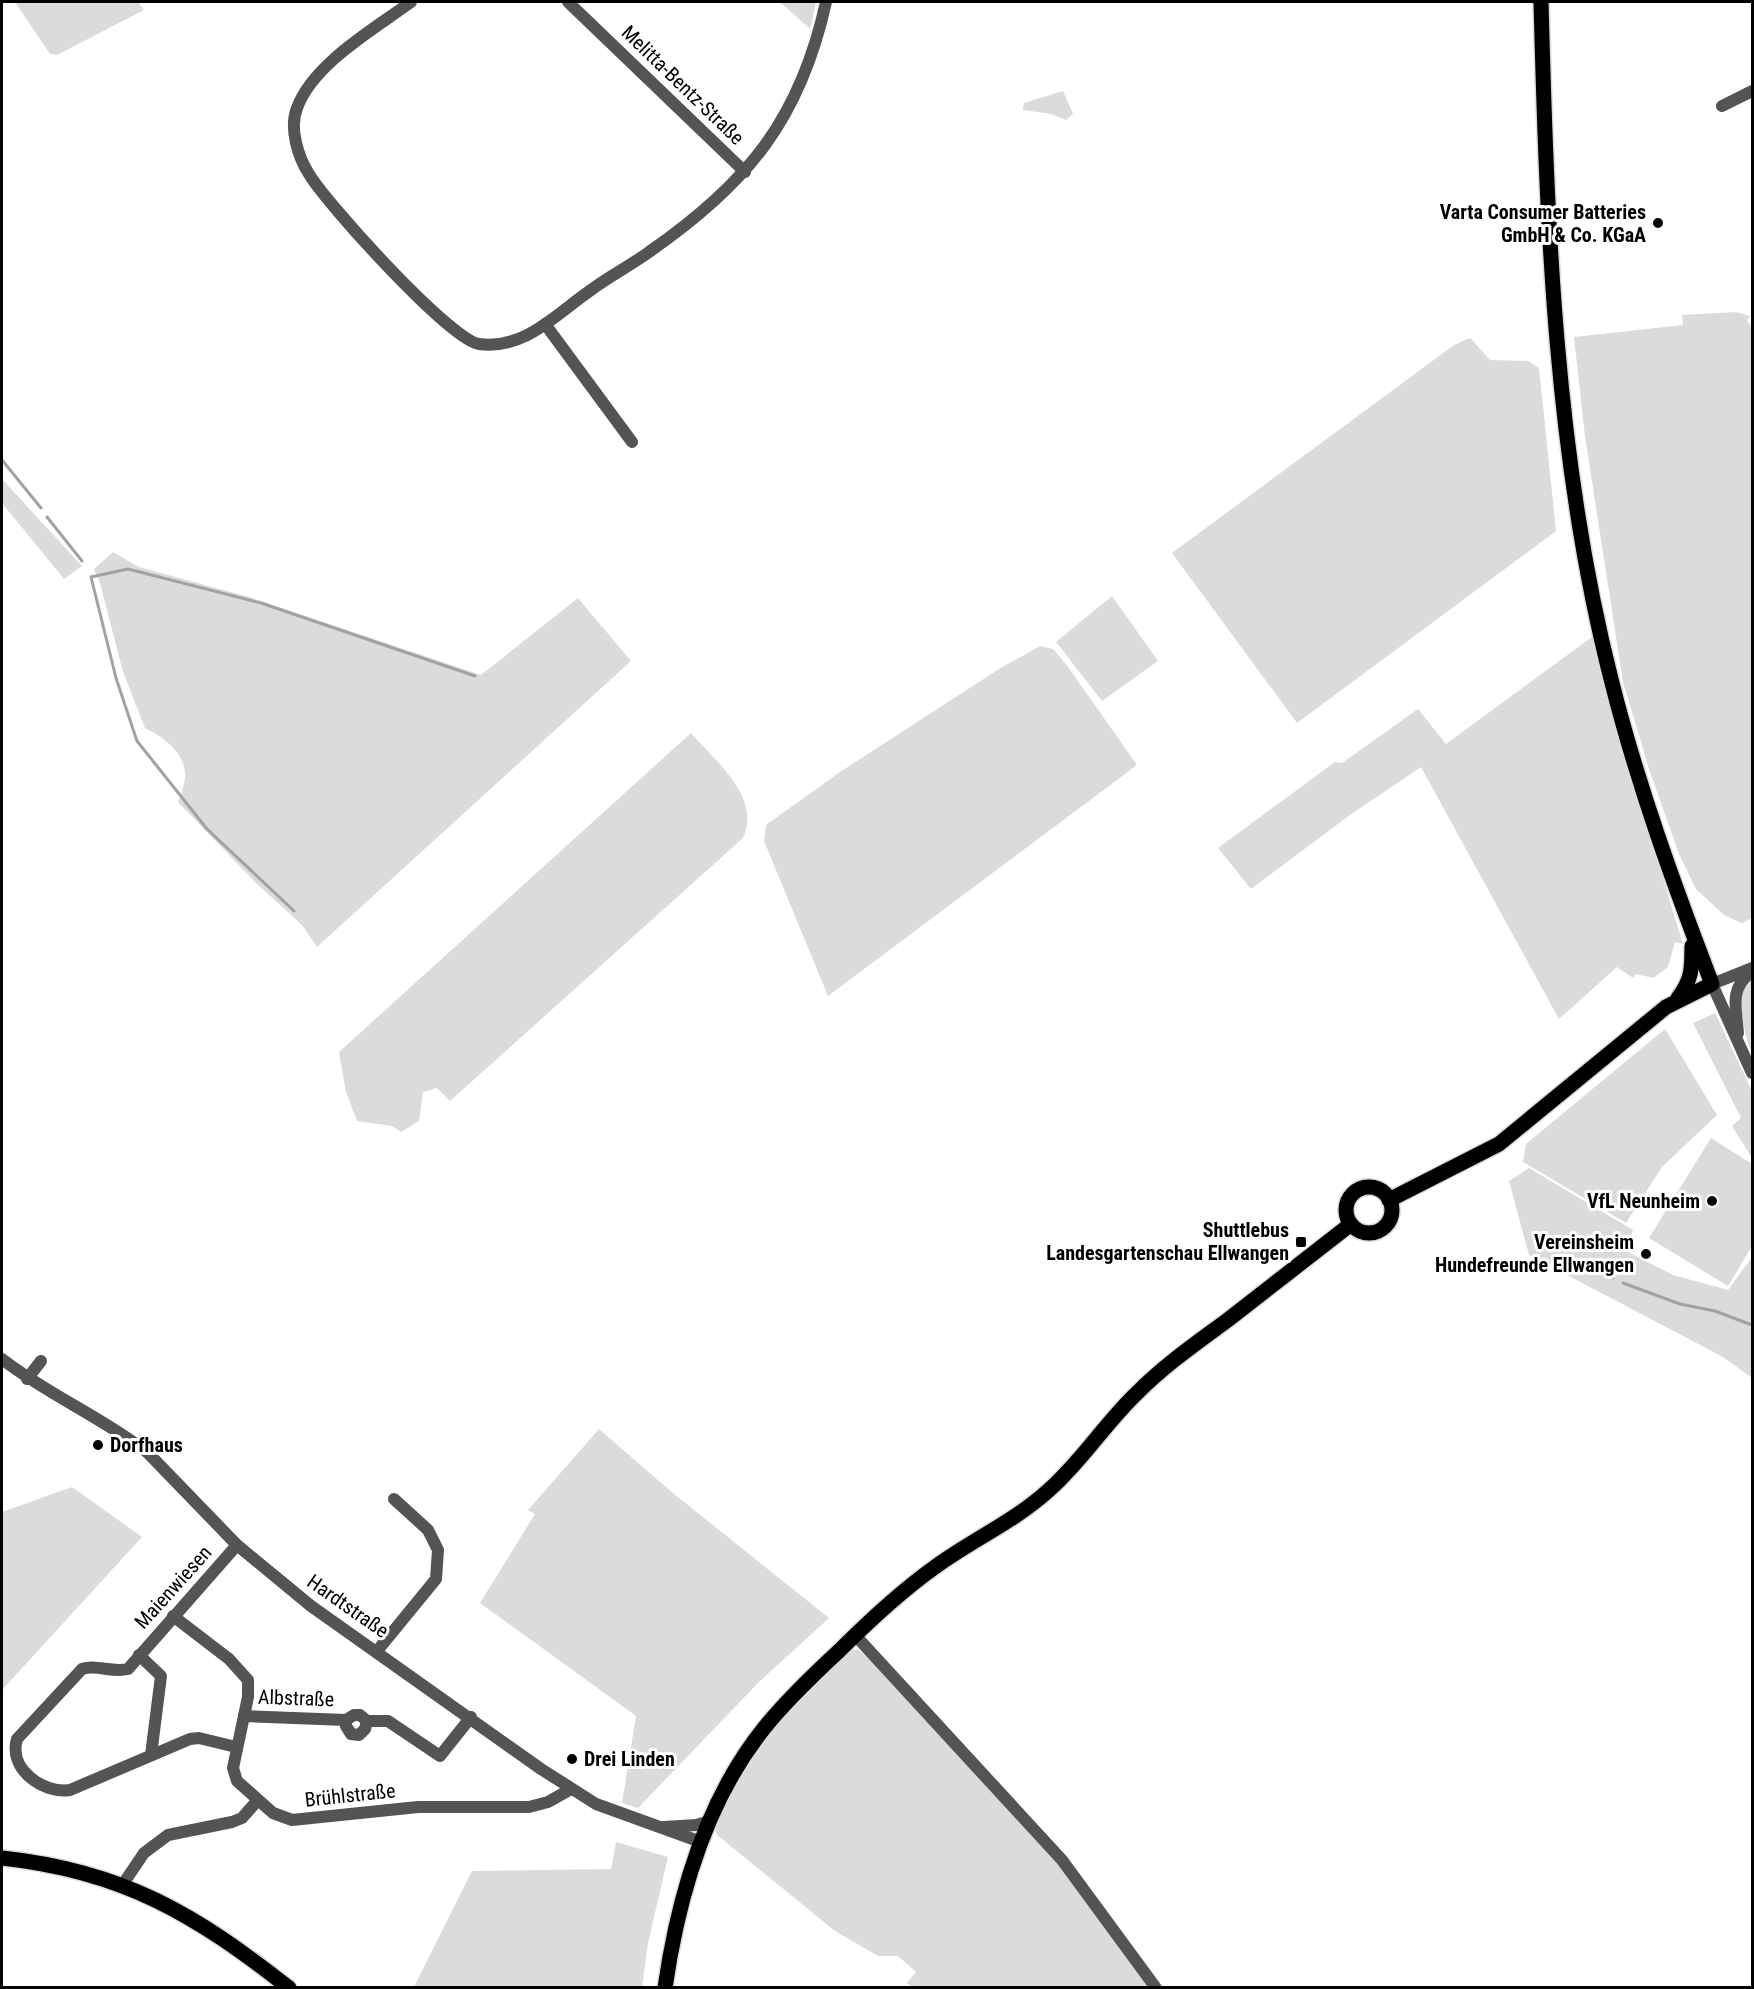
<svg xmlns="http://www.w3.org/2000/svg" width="1754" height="1989" font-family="'Roboto Condensed',sans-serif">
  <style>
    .green { fill: #dbdbdb }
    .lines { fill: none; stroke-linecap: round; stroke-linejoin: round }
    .stream { stroke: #a2a2a2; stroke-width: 3 }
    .major-casing { stroke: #dbdbdb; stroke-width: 18 }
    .minor { stroke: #545454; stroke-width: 12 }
    .major { stroke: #000; stroke-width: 15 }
    .poi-dot { fill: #000; stroke: #fff; stroke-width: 2 }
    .labels { text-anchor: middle; stroke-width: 6; stroke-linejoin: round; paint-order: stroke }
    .street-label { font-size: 20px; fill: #000; stroke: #fff }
    .poi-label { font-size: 20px; font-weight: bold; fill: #000; stroke: #fff; text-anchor: end }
  </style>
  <rect width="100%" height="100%" fill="#fff"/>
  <g class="green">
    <polygon points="15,2 138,2 144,10 57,55 50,54"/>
    <polygon points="780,2 816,2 811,26 809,28"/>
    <polygon points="1063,91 1073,114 1066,120 1051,114 1023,110 1024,103"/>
    <polygon points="1736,312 1750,316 1747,321 1752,327 1752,918 1742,923 1724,915 1696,889 1679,854 1649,769 1623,682 1585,436 1574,337 1683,325 1682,315"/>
    <polygon points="1470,338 1490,360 1528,361 1539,368 1556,531 1297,723 1172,553 1454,345"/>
    <polygon points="2,479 82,566 64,579 2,503"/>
    <path d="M 113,552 L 139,567 L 249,597 L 481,675 L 578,598 L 631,661 L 317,947 L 302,925 L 256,883 L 178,802 C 181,794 184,786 185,778 C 187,754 164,737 145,728 L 123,672 L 100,583 L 94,569 Z"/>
    <polygon points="1112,596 1158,661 1102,701 1056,642"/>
    <polygon points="1596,634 1651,839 1683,944 1675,942 1668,967 1653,978 1636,974 1633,978 1617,967 1559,1019 1421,767 1350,815 1251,889 1218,848 1335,762 1342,763 1418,709 1446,744"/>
    <polygon points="1040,646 1053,649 1066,664 1137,765 828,996 764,841 766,825 840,772 999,669"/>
    <path d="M 691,733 C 715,761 762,797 743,838 L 450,1101 L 437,1088 L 423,1092 L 419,1121 L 401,1132 L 392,1126 L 357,1121 L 346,1092 L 339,1052 Z"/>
    <path d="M 1752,980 L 1752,1051 C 1745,1041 1738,1003 1743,991 C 1745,987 1750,983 1752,980 Z"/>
    <polygon points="1715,1013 1752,1091 1752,1158 1732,1126 1741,1118 1693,1023"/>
    <polygon points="1665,1029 1717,1115 1662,1167 1626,1223 1523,1162 1526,1144"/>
    <polygon points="1711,1138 1752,1164 1752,1246 1728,1286 1649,1238"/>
    <polygon points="1529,1168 1633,1230 1626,1251 1673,1275 1728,1290 1752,1257 1752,1378 1723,1357 1529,1255 1509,1181"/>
    <polygon points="599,1429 674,1494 829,1618 759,1682 638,1808 622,1803 636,1716 480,1603 535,1514 528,1510"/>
    <polygon points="72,1487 142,1537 2,1690 2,1512"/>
    <path d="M 846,1650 L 858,1650 L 867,1656 L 1063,1867 L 1151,1987 L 912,1987 L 907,1983 L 916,1972 L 898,1956 L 878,1956 L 835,1931 L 717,1835 L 714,1828 C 741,1755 794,1705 846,1650 Z"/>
    <polygon points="616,1842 668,1857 648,1943 642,1987 414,1987 472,1871 611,1869"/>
  </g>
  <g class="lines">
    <g class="stream">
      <polyline points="2,460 41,508"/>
      <polyline points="47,517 82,561"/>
      <polyline points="294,911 207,829 137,741 116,678 91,577 128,569 261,603 475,676"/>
      <polyline points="1599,1271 1613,1278"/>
      <polyline points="1623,1283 1680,1304 1715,1311 1752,1325"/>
    </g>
    <defs>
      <g id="major">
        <path d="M 1678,998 C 1692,980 1692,968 1692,946"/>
        <circle cx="1369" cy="1210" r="23"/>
        <path d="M 1389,1200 L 1499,1144 L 1666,1007 L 1712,984 C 1674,885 1638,786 1612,683 C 1555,461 1547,229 1541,2"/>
        <path d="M 2,1858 C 123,1871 195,1914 289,1988"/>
        <path d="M 665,1988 C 678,1897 706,1800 765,1727 C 787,1700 813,1675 839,1651 C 869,1621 900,1592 935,1567 C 972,1540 1015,1521 1049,1490 C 1082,1461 1106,1422 1138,1392 C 1166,1364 1198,1342 1229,1319 C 1270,1287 1310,1256 1351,1224"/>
      </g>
    </defs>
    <use href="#major" class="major-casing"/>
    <g class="minor">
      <path d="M 411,2 C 374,29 313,64 297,108 C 289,128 298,157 309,174 C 326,203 450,340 479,344 C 525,350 556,314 591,290 C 609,276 630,266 649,252 C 747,184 800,120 826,2"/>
      <polyline points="568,2 745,172"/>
      <polyline points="1722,106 1752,91"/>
      <polyline points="545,324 632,442"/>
      <polyline points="1752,968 1712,984 1752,1073"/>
      <path d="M 1738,1033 C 1736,1009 1729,987 1752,972"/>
      <path d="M 2,1359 C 48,1395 102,1417 148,1453 L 237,1545 L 311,1606 L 541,1769 L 596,1804 L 701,1842"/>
      <polyline points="27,1379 41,1361"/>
      <polyline points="173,1616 229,1659 248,1680 248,1697 233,1768 237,1781 273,1813 292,1820 418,1807 529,1807 548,1802 571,1789"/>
      <polyline points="855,1635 1062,1860 1156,1988"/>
      <polyline points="377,1651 436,1579 438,1550 428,1530 394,1499"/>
      <polyline points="139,1655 161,1676 151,1755"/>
      <polyline points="244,1716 346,1720 354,1715 360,1715 367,1721 388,1721 440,1756 471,1717"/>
      <polyline points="346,1720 346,1726 351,1734 359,1735 365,1729 367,1721"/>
      <path d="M 236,1747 L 199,1738 L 190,1739 L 70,1790 C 43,1794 8,1769 17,1739 L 82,1669 C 96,1664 112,1673 128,1669 L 237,1545"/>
      <polyline points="664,1827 696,1825 710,1821"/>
      <polyline points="123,1884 144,1853 168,1835 232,1822 242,1818 257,1801"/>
    </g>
    <use href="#major" class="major"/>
  </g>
  <g class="poi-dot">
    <circle cx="1658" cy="223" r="6"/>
    <circle cx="1712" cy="1201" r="6"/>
    <rect x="1295" y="1236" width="12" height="12" rx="3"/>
    <circle cx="1646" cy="1254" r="6"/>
    <circle cx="98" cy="1445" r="6"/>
    <circle cx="572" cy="1759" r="6"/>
  </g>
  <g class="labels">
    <g class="street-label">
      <text transform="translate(683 85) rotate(44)" y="7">Melitta-Bentz-Straße</text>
      <text transform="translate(173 1587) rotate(-48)" y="7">Maienwiesen</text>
      <text transform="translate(348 1606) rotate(35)" y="7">Hardtstraße</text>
      <text transform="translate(296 1698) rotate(2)" y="7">Albstraße</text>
      <text transform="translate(350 1795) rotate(-6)" y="7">Brühlstraße</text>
    </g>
    <g class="poi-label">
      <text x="1646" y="219">Varta Consumer Batteries<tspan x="1646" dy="23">GmbH &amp; Co. KGaA</tspan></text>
      <text x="1700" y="1208">VfL Neunheim</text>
      <text x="1289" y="1237">Shuttlebus<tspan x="1289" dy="23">Landesgartenschau Ellwangen</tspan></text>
      <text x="1634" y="1249">Vereinsheim<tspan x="1634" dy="23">Hundefreunde Ellwangen</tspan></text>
      <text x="110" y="1452" text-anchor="start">Dorfhaus</text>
      <text x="584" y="1766" text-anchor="start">Drei Linden</text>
    </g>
  </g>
  <rect width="1754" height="1989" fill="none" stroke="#000000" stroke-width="6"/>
</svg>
